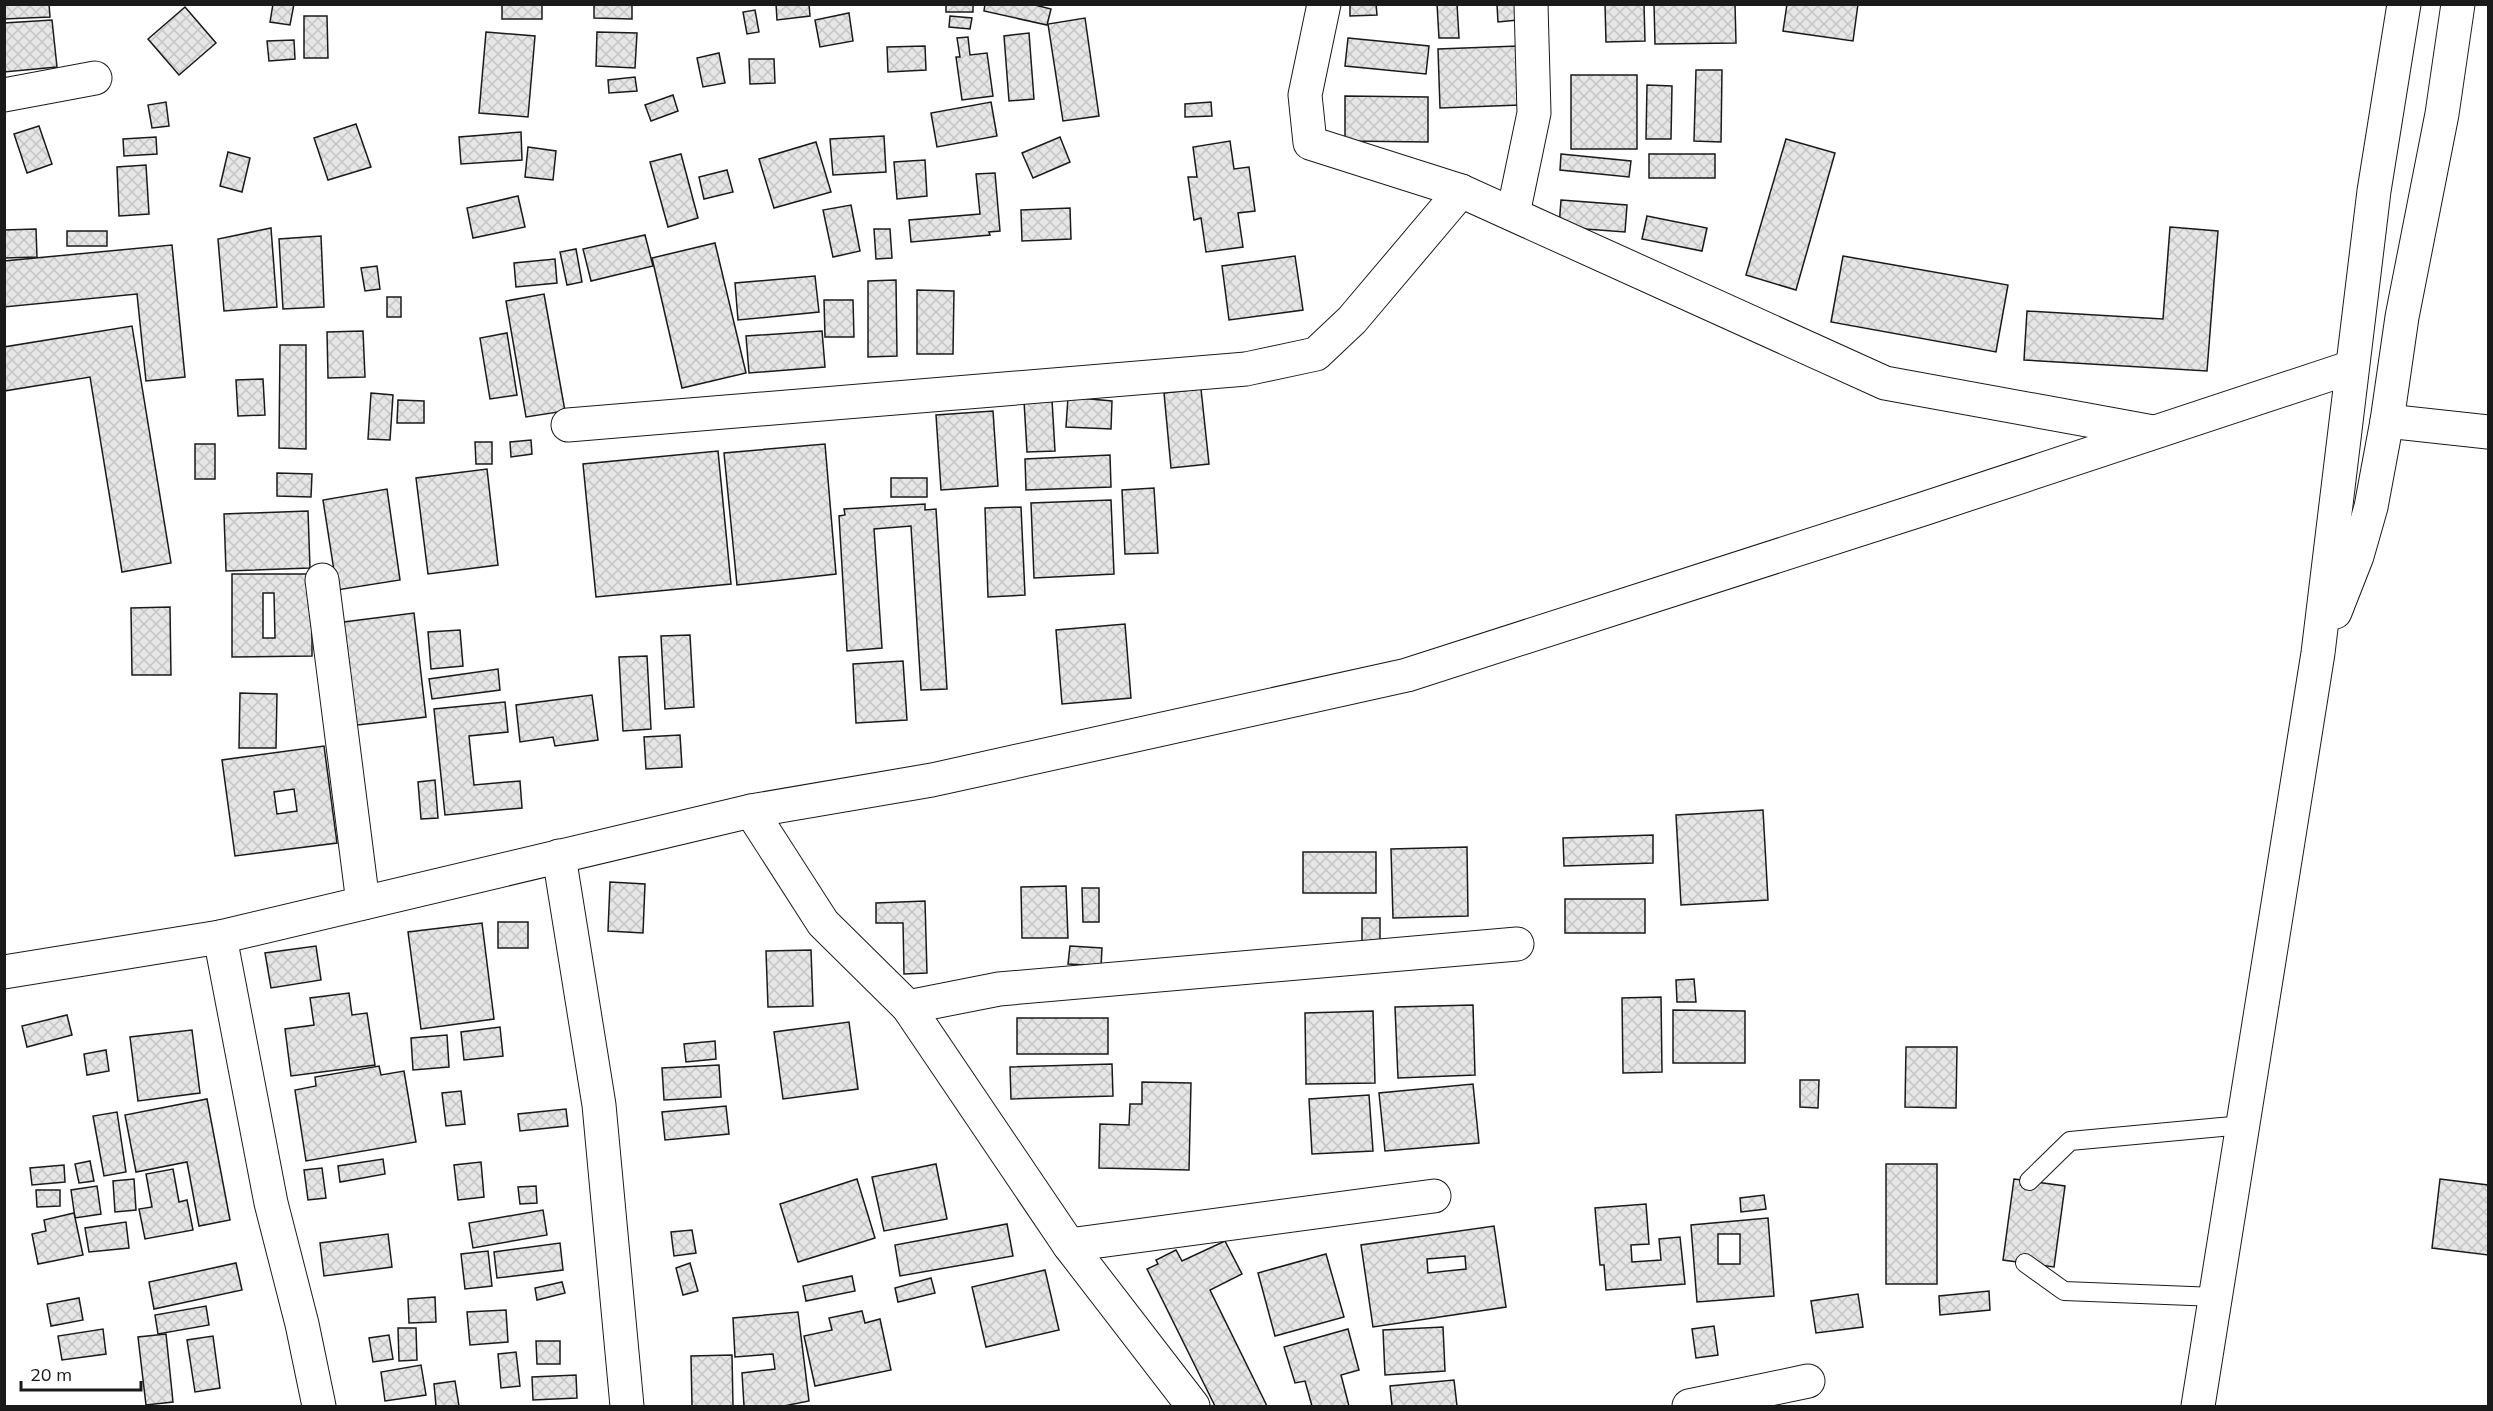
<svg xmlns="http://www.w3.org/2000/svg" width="2493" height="1411" font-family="Mulish,sans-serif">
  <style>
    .building { fill: url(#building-cross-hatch); stroke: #1a1a1a; stroke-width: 1.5; fill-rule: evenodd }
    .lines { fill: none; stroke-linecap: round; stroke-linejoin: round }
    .service-casing { stroke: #1a1a1a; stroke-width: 20 }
    .minor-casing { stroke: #1a1a1a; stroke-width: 35 }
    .trunk-casing { stroke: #1a1a1a; stroke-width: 35 }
    .service { stroke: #fff; stroke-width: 18 }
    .minor { stroke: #fff; stroke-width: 33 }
    .trunk { stroke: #fff; stroke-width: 33 }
  </style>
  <defs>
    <pattern id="building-cross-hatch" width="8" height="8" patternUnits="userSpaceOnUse" patternTransform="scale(1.5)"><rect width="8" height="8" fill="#e6e6e6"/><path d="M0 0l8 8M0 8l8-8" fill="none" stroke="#c5c5c5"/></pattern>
  </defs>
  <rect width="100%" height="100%" fill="#fff"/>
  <g class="building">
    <polygon points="4,4 49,4 50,17 4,19"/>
    <polygon points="273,4 294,4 290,25 270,22"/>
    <rect x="502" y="4" width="40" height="15"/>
    <polygon points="594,4 632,4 632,19 594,18"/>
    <polygon points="776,4 809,4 810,16 777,20"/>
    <rect x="946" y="4" width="27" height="8"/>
    <polygon points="985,4 1031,4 1051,9 1047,25 984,11"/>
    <polygon points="1350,4 1376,4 1377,15 1350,16"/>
    <polygon points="1437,4 1457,4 1459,38 1439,38"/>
    <polygon points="1516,4 1518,20 1498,22 1497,5"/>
    <polygon points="1605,4 1644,4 1645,41 1606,42"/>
    <polygon points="1654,4 1735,4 1736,43 1655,44"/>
    <polygon points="1787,4 1858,4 1853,41 1783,31"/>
    <polygon points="185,7 216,43 179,75 148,39"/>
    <polygon points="755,10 759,32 747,34 743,12"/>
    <polygon points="849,13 853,41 820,47 815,20"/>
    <polygon points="304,16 327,16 328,58 304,58"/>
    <polygon points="950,16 972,18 970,29 949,27"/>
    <polygon points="1085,18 1099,116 1063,121 1048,24"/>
    <polygon points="52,20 57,67 4,72 4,23"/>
    <polygon points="486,32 535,36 528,117 479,113"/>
    <polygon points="597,32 637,33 635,68 596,66"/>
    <polygon points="1029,33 1034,99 1009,101 1004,36"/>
    <polygon points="968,37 970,55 987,53 993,96 962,100 956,57 960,57 957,38"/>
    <polygon points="1348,38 1429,46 1426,74 1345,66"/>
    <polygon points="294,40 295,59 269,61 267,41"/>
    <polygon points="925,46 926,70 888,72 887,47"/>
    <polygon points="1518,46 1520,105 1440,108 1438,49"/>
    <polygon points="719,53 725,83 703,87 697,58"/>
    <polygon points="749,59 774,59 775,83 750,84"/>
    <polygon points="1696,70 1722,70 1721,142 1694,141"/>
    <rect x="1571" y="75" width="66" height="74"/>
    <polygon points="635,77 637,91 609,93 608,80"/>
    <polygon points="1647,85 1672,86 1671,139 1646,139"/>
    <polygon points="673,95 678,111 651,121 645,105"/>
    <polygon points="1345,96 1428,97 1428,142 1345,141"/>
    <polygon points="166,102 169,126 152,128 148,105"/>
    <polygon points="991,102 997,136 937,147 931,113"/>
    <polygon points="1211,102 1212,116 1185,117 1185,104"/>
    <polygon points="356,124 371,167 328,180 314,138"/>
    <polygon points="39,126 52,164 27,173 14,134"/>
    <polygon points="521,132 522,160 461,164 459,137"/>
    <polygon points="884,136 886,172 833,175 830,139"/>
    <polygon points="156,137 157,154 124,156 123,139"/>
    <polygon points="1060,137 1070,162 1033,178 1022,153"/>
    <polygon points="1786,139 1835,153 1796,290 1746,275"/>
    <polygon points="1230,141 1234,169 1249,167 1255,211 1238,213 1243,247 1206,252 1201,218 1194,220 1188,177 1197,177 1193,147"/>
    <polygon points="816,142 831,192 774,208 759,159"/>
    <polygon points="528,147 556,151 553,180 525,177"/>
    <polygon points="228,152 250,158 242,192 220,186"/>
    <polygon points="681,154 698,218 668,227 650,162"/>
    <polygon points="1561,154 1631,161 1629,177 1560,170"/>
    <rect x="1649" y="154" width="66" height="24"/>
    <polygon points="925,160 927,196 897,199 894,162"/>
    <polygon points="146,165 149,214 119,216 117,167"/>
    <polygon points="727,170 733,192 704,199 699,177"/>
    <polygon points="995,173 1000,231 989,232 990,235 911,242 909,220 980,214 976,174"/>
    <polygon points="518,196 525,227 473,238 467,208"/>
    <polygon points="1561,200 1627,205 1625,232 1559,227"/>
    <polygon points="851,205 860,251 833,257 823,210"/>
    <polygon points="1070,208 1071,239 1022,241 1021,210"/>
    <polygon points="1647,216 1707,228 1702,251 1642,239"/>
    <polygon points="2170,227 2218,231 2207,371 2024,360 2027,311 2163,319"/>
    <polygon points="271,228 277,307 224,311 218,239"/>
    <polygon points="36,229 37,257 4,258 4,230"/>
    <polygon points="874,229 890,229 892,258 876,259"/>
    <rect x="67" y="231" width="40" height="15"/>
    <polygon points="645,235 653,266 591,281 583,249"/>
    <polygon points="321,236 324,307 283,309 279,239"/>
    <polygon points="715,243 746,373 682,388 652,258"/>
    <polygon points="172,245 185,377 146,381 137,294 4,307 4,261"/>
    <polygon points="576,249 582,282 567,285 560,252"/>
    <polygon points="1295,256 1303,310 1229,320 1222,266"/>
    <polygon points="1843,256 2008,285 1996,352 1831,322"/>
    <polygon points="555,259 557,283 516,287 514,263"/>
    <polygon points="377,266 380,289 365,291 361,268"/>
    <polygon points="815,276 819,312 738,320 735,283"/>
    <polygon points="896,280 897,356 868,357 868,281"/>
    <polygon points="917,290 954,291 953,354 917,354"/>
    <polygon points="544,294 565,411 526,417 506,301"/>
    <rect x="387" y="297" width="14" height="20"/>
    <polygon points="824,300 853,300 854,337 825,337"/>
    <polygon points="132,326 171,563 122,572 90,377 4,391 4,347"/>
    <polygon points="363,331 365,377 328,378 327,332"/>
    <polygon points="822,331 825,367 749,373 746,336"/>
    <polygon points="507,333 517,395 490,399 480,338"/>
    <polygon points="280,345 306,345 306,449 279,448"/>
    <polygon points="263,379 265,415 238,416 236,380"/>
    <polygon points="1201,389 1209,464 1171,468 1164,393"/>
    <polygon points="371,393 393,395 390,440 368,439"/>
    <polygon points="1068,397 1112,401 1111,429 1066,427"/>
    <polygon points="398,400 424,401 424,423 397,423"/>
    <polygon points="1052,400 1055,451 1027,452 1024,401"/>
    <polygon points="993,411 998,486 941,490 936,415"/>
    <polygon points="531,440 532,454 511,457 510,442"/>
    <polygon points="475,442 492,442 492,464 476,464"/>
    <rect x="195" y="444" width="20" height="35"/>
    <polygon points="825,444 836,574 737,585 724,453"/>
    <polygon points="718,451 731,584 596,597 583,464"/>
    <polygon points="1110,455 1111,487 1026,490 1025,459"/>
    <polygon points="487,469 498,565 428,574 416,478"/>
    <polygon points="277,473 312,474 311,497 277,496"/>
    <rect x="891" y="478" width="36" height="19"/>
    <polygon points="1154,488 1158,553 1125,554 1122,490"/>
    <polygon points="387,489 400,580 337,590 323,500"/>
    <polygon points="1111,500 1114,574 1034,578 1031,503"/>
    <polygon points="925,504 925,510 936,509 947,689 921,690 911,526 874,529 882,648 847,651 839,516 845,515 844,509"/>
    <polygon points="1021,507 1025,595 988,597 985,508"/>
    <polygon points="308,511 310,568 226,571 224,514"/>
    <path d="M 232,574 L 312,574 L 312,656 L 232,657 ZM 263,593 L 274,593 L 275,638 L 263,638 Z"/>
    <polygon points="170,607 171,675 132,675 131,608"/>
    <polygon points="414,613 426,717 349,726 336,623"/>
    <polygon points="1125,624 1131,698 1062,704 1056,630"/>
    <polygon points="460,630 463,666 431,669 428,632"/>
    <polygon points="690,635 694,707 665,709 661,636"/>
    <polygon points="647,656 651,729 623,731 619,657"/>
    <polygon points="903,661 907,720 856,723 853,664"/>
    <polygon points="498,669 500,690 432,699 429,679"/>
    <polygon points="240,693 277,694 276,748 239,748"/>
    <polygon points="592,695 598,740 555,746 553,737 520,742 516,705"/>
    <polygon points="505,702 508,732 469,736 474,785 520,781 522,808 445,815 434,709"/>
    <polygon points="680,735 682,767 646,769 644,737"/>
    <path d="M 324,746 L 337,843 L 235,856 L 222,760 ZM 294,789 L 297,811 L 277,814 L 274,792 Z"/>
    <polygon points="435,780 438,818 421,819 418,782"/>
    <polygon points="1763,810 1768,900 1681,905 1676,815"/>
    <polygon points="1653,835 1653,863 1564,866 1563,838"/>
    <polygon points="1467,847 1468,916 1393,918 1391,849"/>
    <rect x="1303" y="852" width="73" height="41"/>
    <polygon points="610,882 645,884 643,933 608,931"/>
    <polygon points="1066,886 1068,938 1022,938 1021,887"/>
    <polygon points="1082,888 1099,888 1099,922 1083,922"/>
    <rect x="1565" y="899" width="80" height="34"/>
    <polygon points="925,901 927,973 904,974 903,923 876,923 876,903"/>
    <rect x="1362" y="918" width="18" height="25"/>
    <rect x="498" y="922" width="30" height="26"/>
    <polygon points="482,923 494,1019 421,1029 408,932"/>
    <polygon points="316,946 321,980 271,988 265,953"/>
    <polygon points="1070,946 1102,948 1101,966 1068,964"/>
    <polygon points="811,950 813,1006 768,1007 766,951"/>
    <polygon points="1694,979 1696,1002 1677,1002 1676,980"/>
    <polygon points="349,993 352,1015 367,1013 375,1065 291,1076 285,1029 314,1025 310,998"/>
    <polygon points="1661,997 1662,1072 1623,1073 1622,998"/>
    <polygon points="1473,1005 1475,1075 1398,1078 1395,1007"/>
    <polygon points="1673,1010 1745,1011 1745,1063 1673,1063"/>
    <polygon points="1373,1011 1375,1083 1306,1084 1305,1013"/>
    <polygon points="67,1015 72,1035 27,1047 22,1026"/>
    <rect x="1017" y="1018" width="91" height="36"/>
    <polygon points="849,1022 858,1089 783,1099 774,1032"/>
    <polygon points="500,1027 503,1056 464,1060 461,1032"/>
    <polygon points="192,1030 200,1093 138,1101 130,1037"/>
    <polygon points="447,1035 449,1067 413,1070 411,1038"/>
    <polygon points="715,1041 716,1059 686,1062 684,1044"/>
    <polygon points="1906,1047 1957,1047 1956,1108 1905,1107"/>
    <polygon points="106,1050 109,1071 87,1075 84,1054"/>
    <polygon points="1112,1064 1113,1096 1011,1099 1010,1067"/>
    <polygon points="719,1065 721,1097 664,1100 662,1068"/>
    <polygon points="379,1066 381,1075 404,1071 416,1142 306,1161 295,1090 316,1086 315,1077"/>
    <polygon points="1800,1080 1819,1080 1818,1108 1800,1107"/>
    <polygon points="1142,1082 1191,1083 1189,1170 1099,1168 1100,1124 1129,1125 1130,1104 1142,1104"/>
    <polygon points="1473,1084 1479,1143 1385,1151 1379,1093"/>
    <polygon points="461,1091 465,1124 446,1126 442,1093"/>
    <polygon points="1369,1095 1373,1151 1312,1154 1309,1099"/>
    <polygon points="207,1099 230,1220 199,1226 187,1162 136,1172 125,1115"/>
    <polygon points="726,1106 729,1134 665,1140 662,1112"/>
    <polygon points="566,1109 568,1126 520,1131 518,1114"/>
    <polygon points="117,1112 126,1172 104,1176 93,1116"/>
    <polygon points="383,1159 385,1174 340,1182 338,1166"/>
    <polygon points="90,1161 94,1181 79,1183 75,1164"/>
    <polygon points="481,1162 484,1197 458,1200 454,1165"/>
    <polygon points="936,1164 947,1219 884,1231 872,1177"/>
    <rect x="1886" y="1164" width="51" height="120"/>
    <polygon points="64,1165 65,1182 32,1185 30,1168"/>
    <polygon points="322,1168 326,1198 308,1200 304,1170"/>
    <polygon points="173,1169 179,1202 187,1200 193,1230 145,1239 139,1209 152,1207 146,1174"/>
    <polygon points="134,1179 136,1210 115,1212 113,1181"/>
    <polygon points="857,1179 875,1238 798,1262 780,1204"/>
    <polygon points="2014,1179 2065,1186 2054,1267 2003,1260"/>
    <polygon points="2440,1179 2488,1185 2488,1255 2432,1248"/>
    <polygon points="97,1186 101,1214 75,1218 71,1190"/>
    <polygon points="536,1186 537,1203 520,1204 518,1187"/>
    <polygon points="36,1190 60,1190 60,1206 37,1207"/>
    <polygon points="1764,1195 1766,1209 1741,1212 1740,1198"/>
    <polygon points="1646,1204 1649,1244 1631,1245 1632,1262 1661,1260 1659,1239 1680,1237 1685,1284 1606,1290 1604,1265 1600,1265 1595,1208"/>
    <polygon points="543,1210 547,1235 473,1248 469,1223"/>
    <polygon points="74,1213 83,1255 38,1264 32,1234 46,1231 44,1220"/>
    <path d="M 1768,1218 L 1774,1296 L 1697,1302 L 1691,1225 ZM 1718,1234 L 1740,1234 L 1740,1264 L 1718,1264 Z"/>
    <polygon points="126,1222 129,1248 89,1252 85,1228"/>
    <polygon points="1007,1224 1013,1256 900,1276 895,1245"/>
    <path d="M 1494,1226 L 1506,1307 L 1373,1327 L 1361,1245 ZM 1465,1256 L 1466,1269 L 1428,1273 L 1427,1259 Z"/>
    <polygon points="692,1230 696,1253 674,1256 671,1232"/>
    <polygon points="388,1234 392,1267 324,1276 320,1243"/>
    <polygon points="1225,1241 1242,1274 1210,1290 1267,1406 1215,1406 1147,1269 1158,1264 1156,1260 1176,1250 1182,1261"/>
    <polygon points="560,1243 563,1270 497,1278 494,1252"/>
    <polygon points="488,1251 492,1286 465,1289 461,1254"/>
    <polygon points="1326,1254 1344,1317 1275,1336 1258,1273"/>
    <polygon points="236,1263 242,1290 154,1309 149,1282"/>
    <polygon points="690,1263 698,1291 683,1295 676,1268"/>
    <polygon points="1045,1270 1059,1330 986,1347 972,1287"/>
    <polygon points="852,1276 855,1291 806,1301 803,1286"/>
    <polygon points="931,1278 935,1293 898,1302 895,1288"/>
    <polygon points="562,1282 565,1293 537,1300 535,1288"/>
    <polygon points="1989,1291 1990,1310 1940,1315 1939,1296"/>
    <polygon points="1858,1294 1863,1327 1816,1333 1811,1301"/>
    <polygon points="435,1297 436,1322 409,1323 408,1299"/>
    <polygon points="79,1298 83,1320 51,1326 47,1304"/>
    <polygon points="206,1306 209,1325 158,1334 155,1315"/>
    <polygon points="506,1310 508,1342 470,1345 467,1312"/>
    <polygon points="862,1311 865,1323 880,1319 891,1370 815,1386 804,1336 832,1330 829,1318"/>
    <polygon points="798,1312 809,1401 784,1406 744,1406 742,1373 775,1369 773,1354 735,1357 733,1318"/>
    <polygon points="1714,1326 1718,1355 1696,1358 1692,1329"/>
    <polygon points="1443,1327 1445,1371 1385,1375 1383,1330"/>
    <polygon points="398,1328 416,1328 417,1360 399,1361"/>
    <polygon points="103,1329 106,1354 62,1360 58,1336"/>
    <polygon points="1348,1329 1359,1370 1341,1375 1349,1406 1312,1406 1305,1381 1295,1383 1284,1347"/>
    <polygon points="166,1334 173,1402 146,1405 138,1337"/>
    <polygon points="389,1335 393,1359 373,1362 369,1338"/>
    <polygon points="213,1336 220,1388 195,1392 187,1340"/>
    <polygon points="536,1341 560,1341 560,1364 537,1364"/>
    <polygon points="516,1352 520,1386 501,1388 498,1354"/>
    <polygon points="732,1355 733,1406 692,1406 691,1356"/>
    <polygon points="421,1365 426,1395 385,1401 381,1372"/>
    <polygon points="576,1375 577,1398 533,1400 532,1377"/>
    <polygon points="1454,1380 1457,1406 1392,1406 1390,1386"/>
    <polygon points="455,1381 459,1406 436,1406 434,1384"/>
  </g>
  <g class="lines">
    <defs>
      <g id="service">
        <polyline points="2029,1181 2070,1141 2243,1125"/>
        <polyline points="2025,1263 2064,1291 2216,1297"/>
      </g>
      <g id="minor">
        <polyline points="1324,4 1305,95 1310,143 1461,191 1885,383 2153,432"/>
        <polyline points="4,95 95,78"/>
        <polyline points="1513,214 1534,113 1531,4"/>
        <polyline points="2387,421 2488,432"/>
        <polyline points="568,425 1246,369 1316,354 1352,320 1461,191"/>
        <polyline points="322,580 363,903"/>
        <polyline points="751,811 823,923 908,1007 1069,1245 1193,1406"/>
        <polyline points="559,856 599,1105 627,1406"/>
        <polyline points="220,937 271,1203 302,1324 319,1406"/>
        <polyline points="4,972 220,937 751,811 932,780 1407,675 1923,509 2352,367"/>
        <polyline points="908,1007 999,989 1517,944"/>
        <polyline points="1069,1245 1434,1196"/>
        <polyline points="1689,1406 1808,1381"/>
      </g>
      <g id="trunk">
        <polyline points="2335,612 2357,556 2371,507 2387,421 2402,317 2442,114 2458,4"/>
        <polyline points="2198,1406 2318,653 2374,191 2404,4"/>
      </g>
    </defs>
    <use href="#service" class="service-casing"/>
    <use href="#minor" class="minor-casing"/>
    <use href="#trunk" class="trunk-casing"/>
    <use href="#service" class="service"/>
    <use href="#minor" class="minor"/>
    <use href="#trunk" class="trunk"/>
  </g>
  <rect width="2493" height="1411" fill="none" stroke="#1a1a1a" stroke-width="12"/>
  <path d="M21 1381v9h120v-9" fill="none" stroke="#1a1a1a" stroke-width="3"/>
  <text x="30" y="1381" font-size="18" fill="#1a1a1a" stroke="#ffffff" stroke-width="4.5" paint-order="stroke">20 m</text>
</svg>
